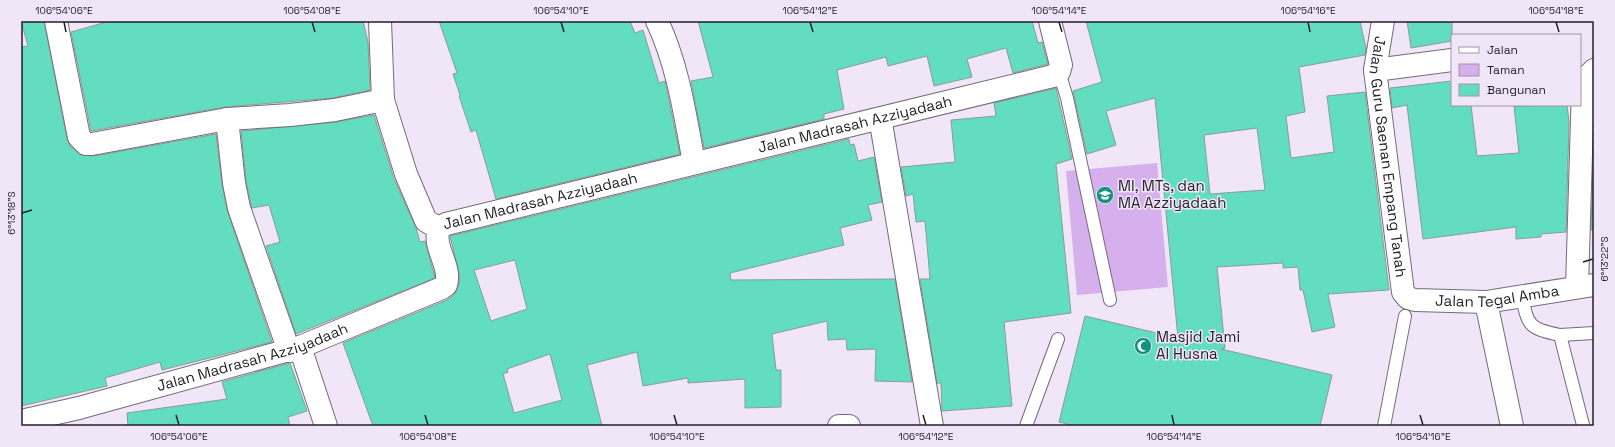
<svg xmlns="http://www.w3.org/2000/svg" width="1615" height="447" font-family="'Space Grotesk',sans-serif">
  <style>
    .green { fill: #d6afed }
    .building { fill: #62ddc0; stroke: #889d97; fill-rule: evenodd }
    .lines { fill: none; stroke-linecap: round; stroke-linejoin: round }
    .lane-casing { stroke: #746b7a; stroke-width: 14 }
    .street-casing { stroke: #746b7a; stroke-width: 24 }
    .lane { stroke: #fff; stroke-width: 12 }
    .street { stroke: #fff; stroke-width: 22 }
    .ticks { fill: none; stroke: #231f26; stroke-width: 1.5 }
    .labels { text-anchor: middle; stroke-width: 3; stroke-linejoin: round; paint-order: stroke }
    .street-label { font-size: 15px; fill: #231f26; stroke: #f1e6f8 }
    .poi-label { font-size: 15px; fill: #231f26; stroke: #f1e6f8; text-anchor: start }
    .neatline { fill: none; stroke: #231f26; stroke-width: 1.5 }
    .ticks-label { font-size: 10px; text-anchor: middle; fill: #231f26 }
  </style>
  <rect width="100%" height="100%" fill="#f1e6f8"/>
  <polygon class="green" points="1157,163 1168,287 1077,295 1066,171"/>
  <g class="building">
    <polygon points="21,21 44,21 67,139 70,146 81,155 94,156 216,134 222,184 227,210 272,342 162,370 160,362 105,378 107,386 21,406 21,47 28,46"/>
    <polygon points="110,21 363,21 368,42 370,90 333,98 225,107 91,131 71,32"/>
    <polygon points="439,21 630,21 635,33 643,30 659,83 665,81 680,154 496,199 476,130 471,132 459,96 460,95 453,74 457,73"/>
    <polygon points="698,21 1032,21 1038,43 1042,42 1048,64 1013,73 1006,48 967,59 972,77 934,86 927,56 888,66 886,57 837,70 844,109 824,114 824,119 704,148 691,81 713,77"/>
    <path d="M 1086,21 L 1360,21 L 1366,48 L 1365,55 L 1299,67 L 1305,112 L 1286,116 L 1291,158 L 1334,152 L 1327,96 L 1365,92 L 1389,290 L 1328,294 L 1335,327 L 1312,332 L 1303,290 L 1300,290 L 1298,267 L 1283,268 L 1283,263 L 1217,267 L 1225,348 L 1221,349 L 1332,375 L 1320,426 L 1076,426 L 1059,422 L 1085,316 L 1178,338 L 1155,98 L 1106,111 L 1116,145 L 1087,154 L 1073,91 L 1102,82 ZM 1257,128 L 1265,190 L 1210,194 L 1204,135 Z"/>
    <polygon points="1407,21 1452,21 1452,41 1411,48"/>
    <polygon points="1452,81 1452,105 1471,105 1477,156 1519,153 1514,106 1567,105 1569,122 1566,232 1541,234 1541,237 1516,239 1516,227 1423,239 1407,105 1392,108 1390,88"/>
    <polygon points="1056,88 1072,159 1056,164 1071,313 1004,322 1012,406 942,411 941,383 937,383 920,279 930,279 925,221 916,222 913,194 906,196 901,167 955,162 951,120 996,116 994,103"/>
    <polygon points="374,115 394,179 416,228 420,242 425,241 435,278 296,334 266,246 280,242 269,205 252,208 251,205 246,181 241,131 336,122"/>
    <path d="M 849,139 L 850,145 L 854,144 L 858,161 L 874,157 L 882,202 L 868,205 L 872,220 L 840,228 L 844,245 L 730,273 L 731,280 L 895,279 L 912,382 L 875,381 L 876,349 L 847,350 L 846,339 L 828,340 L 827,321 L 772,334 L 776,370 L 781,370 L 781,407 L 745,408 L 745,379 L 688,383 L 688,378 L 643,386 L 637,352 L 587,365 L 602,426 L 373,426 L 343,343 L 447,300 L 454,295 L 458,287 L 460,277 L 450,236 ZM 515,260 L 527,309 L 491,321 L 474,270 ZM 550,354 L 562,400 L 514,413 L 503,374 L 508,372 L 507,369 Z"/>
    <polygon points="1593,163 1594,230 1591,230"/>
    <polygon points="290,363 307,411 288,417 290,426 128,426 127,413 227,399 222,382"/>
  </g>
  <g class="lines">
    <defs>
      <g id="lane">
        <polyline points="1059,72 1067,98 1110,300"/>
        <path d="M 1522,296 C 1528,327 1529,328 1560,335 L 1583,425"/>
        <polyline points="1560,335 1594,333"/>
        <polyline points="1026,426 1058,339"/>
        <polyline points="1384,426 1405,316"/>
      </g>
      <g id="street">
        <polyline points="56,21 79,137 86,144 92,144 227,119 290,115 335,110 383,100"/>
        <polyline points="380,21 383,100 406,174 426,221 439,228"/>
        <path d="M 657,21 C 678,65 685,115 694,163"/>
        <path id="s1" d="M 1383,21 L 1375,70 L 1403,292 L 1408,298 L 1415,300 L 1486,302 L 1594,285"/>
        <polyline points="1375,70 1452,60"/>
        <polyline points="227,119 234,183 239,208 289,351"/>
        <polyline points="879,120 882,129 932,426"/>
        <polyline points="1577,287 1583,86 1587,77 1594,70"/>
        <polyline points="1486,302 1512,426"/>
        <polyline points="300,347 326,426"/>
        <path id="s2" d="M 21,421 L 79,408 L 300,347 L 442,288 L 446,285 C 452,266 432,247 439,228 L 446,224 L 1053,76 L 1059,72 L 1061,65 L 1050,21"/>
        <polyline points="839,426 849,426"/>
      </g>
    </defs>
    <use href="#lane" class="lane-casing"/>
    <use href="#street" class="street-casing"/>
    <use href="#lane" class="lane"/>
    <use href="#street" class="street"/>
  </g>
  <path class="ticks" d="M 64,22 L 66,32M 312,22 L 315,32M 561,22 L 564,32M 810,22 L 813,32M 1059,22 L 1062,32M 1308,22 L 1310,32M 1556,22 L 1559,32M 22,213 L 32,210M 1583,262 L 1593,259M 176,415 L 179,425M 425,415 L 428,425M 674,415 L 677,425M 923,415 L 926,425M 1172,415 L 1174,425M 1420,415 L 1423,425"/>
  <defs>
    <symbol id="school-disc" viewBox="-11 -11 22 22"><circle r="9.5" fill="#12937c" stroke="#f1e6f8"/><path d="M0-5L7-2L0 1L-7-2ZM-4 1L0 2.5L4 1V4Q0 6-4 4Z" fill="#fff"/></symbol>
    <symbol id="mosque-disc" viewBox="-11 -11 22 22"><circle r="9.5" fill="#12937c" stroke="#f1e6f8"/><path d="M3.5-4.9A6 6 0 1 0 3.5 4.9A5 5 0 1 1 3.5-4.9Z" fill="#fff"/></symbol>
  </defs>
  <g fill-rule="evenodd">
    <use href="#school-disc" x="1095" y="185" width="20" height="20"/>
    <use href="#mosque-disc" x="1133" y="336" width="20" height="20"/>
  </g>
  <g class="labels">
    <g class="street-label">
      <text dy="5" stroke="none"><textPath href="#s2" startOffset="935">Jalan Madrasah Azziyadaah</textPath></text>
      <text dy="5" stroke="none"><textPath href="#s1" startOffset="137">Jalan Guru Saenan Empang Tanah</textPath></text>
      <text dy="5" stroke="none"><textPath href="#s2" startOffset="611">Jalan Madrasah Azziyadaah</textPath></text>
      <text dy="5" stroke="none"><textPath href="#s1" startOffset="371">Jalan Tegal Amba</textPath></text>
      <text dy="5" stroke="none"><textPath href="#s2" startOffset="240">Jalan Madrasah Azziyadaah</textPath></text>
    </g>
    <g class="poi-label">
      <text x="1118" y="191">MI, MTs, dan<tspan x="1118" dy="17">MA Azziyadaah</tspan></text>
      <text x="1156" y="342">Masjid Jami<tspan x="1156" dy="17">Al Husna</tspan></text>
    </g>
  </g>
  <rect width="1615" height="447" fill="none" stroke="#f1e6f8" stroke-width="44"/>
  <rect x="1451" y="34" width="130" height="72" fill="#f1e6f8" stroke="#9f96a4"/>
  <rect x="1459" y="47" width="20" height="6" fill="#ffffff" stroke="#9f96a4"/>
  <text x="1487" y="54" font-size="12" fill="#231f26">Jalan</text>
  <rect x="1459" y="64" width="20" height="12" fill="#d6afed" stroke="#9f96a4"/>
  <text x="1487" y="74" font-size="12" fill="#231f26">Taman</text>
  <rect x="1459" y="84" width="20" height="12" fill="#62ddc0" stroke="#9f96a4"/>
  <text x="1487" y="94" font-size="12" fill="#231f26">Bangunan</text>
  <rect x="22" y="22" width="1571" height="403" class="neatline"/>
  <g class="ticks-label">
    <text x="64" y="14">106°54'06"E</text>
    <text x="312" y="14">106°54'08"E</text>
    <text x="561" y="14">106°54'10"E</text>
    <text x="810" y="14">106°54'12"E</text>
    <text x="1059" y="14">106°54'14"E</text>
    <text x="1308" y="14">106°54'16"E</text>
    <text x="1556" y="14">106°54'18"E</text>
    <text transform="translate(11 213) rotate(-90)" y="4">6°13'18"S</text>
    <text transform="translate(1604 259) rotate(-90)" y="4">6°13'22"S</text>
    <text x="179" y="440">106°54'06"E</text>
    <text x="428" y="440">106°54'08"E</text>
    <text x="677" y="440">106°54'10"E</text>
    <text x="926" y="440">106°54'12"E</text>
    <text x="1174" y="440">106°54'14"E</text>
    <text x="1423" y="440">106°54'16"E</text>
  </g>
</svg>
